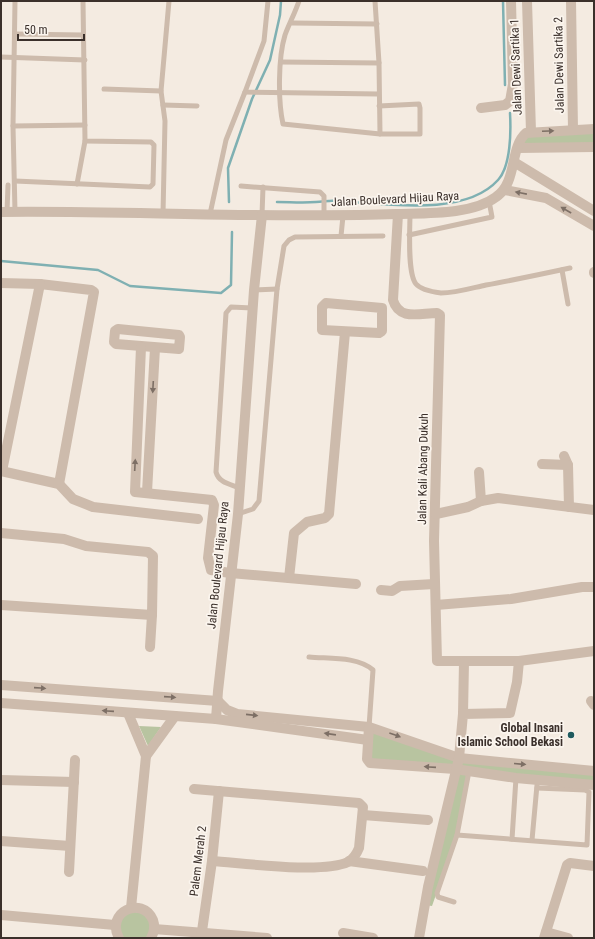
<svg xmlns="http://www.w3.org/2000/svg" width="595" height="939" font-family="'Roboto Condensed',sans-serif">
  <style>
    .green { fill: #b8c4a0 }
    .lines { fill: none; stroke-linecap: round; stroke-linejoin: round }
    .stream { stroke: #7fb0b2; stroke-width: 2.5 }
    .service { stroke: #cdbbac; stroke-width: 5 }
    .minor { stroke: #cdbbac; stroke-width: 10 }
    .tertiary { stroke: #cdbbac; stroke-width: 10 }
    .oneway { fill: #7d6f65 }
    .poi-dot { fill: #1f5a5e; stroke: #fbf5ee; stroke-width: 1.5 }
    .labels { text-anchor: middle; stroke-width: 3.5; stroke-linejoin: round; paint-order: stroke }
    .street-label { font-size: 12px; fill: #3b302b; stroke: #fbf5ee }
    .poi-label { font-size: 12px; font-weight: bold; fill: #3b302b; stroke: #fbf5ee; text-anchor: end }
  </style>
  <rect width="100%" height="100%" fill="#f4ebe1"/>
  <g class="green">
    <polygon points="594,131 594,147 518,148 522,136"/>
    <polygon points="139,726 161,727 148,746"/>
    <polygon points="369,727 459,758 594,771 594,785 469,771 457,835 432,906 425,905 455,769 367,759"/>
    <polygon points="125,910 150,915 151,938 119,938 117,919"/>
  </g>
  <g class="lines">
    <g class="stream">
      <polyline points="503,1 505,85"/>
      <polyline points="229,202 228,168 252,99 270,60 280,15 281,1"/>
      <path d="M 277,202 C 290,202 303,203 316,202 C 323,202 330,200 337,201 C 382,203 464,218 498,180 C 511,166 511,131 510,113"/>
      <polyline points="1,261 98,270 130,286 221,293 231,285 232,232"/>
    </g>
    <g class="service">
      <polyline points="15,1 13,126 15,212"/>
      <polyline points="268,1 264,41 245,92 378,94"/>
      <path d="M 299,1 C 295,13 289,24 285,35 C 278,58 278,101 283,124 L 380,134 L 420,134 L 420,108 L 419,104 L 379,106"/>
      <polyline points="375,1 379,63 380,134"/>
      <polyline points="292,23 377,24"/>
      <polyline points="15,34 83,35"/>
      <polyline points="1,57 85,60"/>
      <polyline points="281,62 379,63"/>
      <polyline points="104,89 161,91"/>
      <polyline points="163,105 197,106"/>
      <polyline points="13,126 85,125"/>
      <polyline points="15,181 150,187 153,184 154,145 151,142 85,141 83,1"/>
      <polyline points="77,184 85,141"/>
      <polyline points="241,186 320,192 324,196 324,216"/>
      <polyline points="7,212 8,185"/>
      <polyline points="163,214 165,121 161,91 169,1"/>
      <polyline points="210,214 226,140 245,92"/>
      <path d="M 410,214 C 410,229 407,273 416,284 C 421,290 433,292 441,293 C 456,293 472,288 486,285 C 514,280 542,274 570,268"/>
      <polyline points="262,215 263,187"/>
      <polyline points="409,235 492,217 489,201"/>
      <polyline points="341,236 343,216"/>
      <polyline points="562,270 568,304"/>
      <polyline points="254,290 277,289"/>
      <path d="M 240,488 C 230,484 219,483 216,472 L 226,313 L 231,307 L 252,308"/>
      <polyline points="238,514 253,509 259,501 277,289 284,246 289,240 295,237 383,236"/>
      <path d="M 309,657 C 328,659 357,656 373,670 L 369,727"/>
      <polyline points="457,835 587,845 589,792 585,790 537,788"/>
      <polyline points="512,839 516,778"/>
      <polyline points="532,840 537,785"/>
      <polyline points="454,902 438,897 437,893 457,835 469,771"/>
    </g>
    <g class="minor">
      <polyline points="527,1 531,132"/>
      <polyline points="571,1 573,130"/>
      <polyline points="481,108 505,105 510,101 513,84 511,1"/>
      <polyline points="514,162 594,211"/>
      <polyline points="505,190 546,198 594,226"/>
      <path d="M 398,214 L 393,300 C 399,321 420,313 437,313 L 440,315 L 434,541 L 437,661 L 519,661 L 594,651"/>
      <polyline points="594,272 594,273"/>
      <polyline points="1,283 40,284 91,290 94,292 59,484"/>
      <polygon points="326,303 382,308 382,331 379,333 322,330 322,307"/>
      <polygon points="118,329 179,335 180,337 179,349 116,344 114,342 115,331"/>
      <polyline points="141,347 135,492 212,500 214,505 208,558 211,570 230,573 356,584"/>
      <polyline points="564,456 568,465 569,507"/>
      <polyline points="542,464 568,465"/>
      <polyline points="1,471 59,484 73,499 93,507 198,519"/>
      <polyline points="2,471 40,284"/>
      <polyline points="479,472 481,501"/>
      <polyline points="147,492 155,348"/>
      <polyline points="436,514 468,507 481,501 498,498 594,510"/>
      <polyline points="1,533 64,539 86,546 148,552 153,556 152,615 1,605"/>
      <polyline points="289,578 294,533 307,522 325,518 329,514 345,332"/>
      <polyline points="381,590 392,591 400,586 434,584"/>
      <polyline points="436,605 511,599 582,587 594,587"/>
      <polyline points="150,647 152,615"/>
      <polyline points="218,701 227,710 237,714 369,727 459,758 594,771"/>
      <polyline points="591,701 594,705"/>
      <polyline points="128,713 146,756 131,908"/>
      <polyline points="463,714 464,662"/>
      <polyline points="216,719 368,740"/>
      <polyline points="369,727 367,759 370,763 455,769 516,778 594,785"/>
      <polyline points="146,756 175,716"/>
      <polyline points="1,780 74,782"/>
      <path d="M 194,789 L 359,803 L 363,807 L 359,848 C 357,853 353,859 348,862 C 322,874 243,863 212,861"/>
      <polyline points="363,815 428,820"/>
      <polyline points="1,841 70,846"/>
      <polyline points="349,861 423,871"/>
      <polyline points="69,872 75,760"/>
      <polyline points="1,915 115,925"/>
      <polyline points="154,929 267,938"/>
      <polyline points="546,932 568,938"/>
      <polyline points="343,933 373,938"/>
      <path d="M 119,938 C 105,912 142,895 153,920 C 155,926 154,933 151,938"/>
      <polyline points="201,938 212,861 219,791"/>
      <polyline points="419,938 428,887 459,758 463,714 510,713 517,682 519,661"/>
      <polyline points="544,938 567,865 570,863 594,866"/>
    </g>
    <g class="tertiary">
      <polyline points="518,148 594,147"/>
      <path d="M 1,212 C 80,211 160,214 239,215 C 292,215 344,216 396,214 C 426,213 472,215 496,197 C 518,182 509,148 526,133 L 594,129"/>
      <polyline points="1,685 218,701"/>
      <polyline points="1,703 216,719 218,691 238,514 254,290 262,215"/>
    </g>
  </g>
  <defs><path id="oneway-solid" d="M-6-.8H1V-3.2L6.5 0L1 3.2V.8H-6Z"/></defs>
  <g class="oneway">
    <use href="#oneway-solid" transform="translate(548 131) rotate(-3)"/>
    <use href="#oneway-solid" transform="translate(521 193) rotate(-169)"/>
    <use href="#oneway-solid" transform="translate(566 210) rotate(-150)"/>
    <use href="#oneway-solid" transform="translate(153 387) rotate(93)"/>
    <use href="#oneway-solid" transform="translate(135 465) rotate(-87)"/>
    <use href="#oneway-solid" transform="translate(40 688) rotate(4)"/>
    <use href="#oneway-solid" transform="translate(170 697) rotate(4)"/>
    <use href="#oneway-solid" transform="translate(108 711) rotate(-176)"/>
    <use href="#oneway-solid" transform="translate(252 715) rotate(6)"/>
    <use href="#oneway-solid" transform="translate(330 734) rotate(-172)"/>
    <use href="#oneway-solid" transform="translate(395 735) rotate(20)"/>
    <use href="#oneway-solid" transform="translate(520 764) rotate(5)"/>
    <use href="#oneway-solid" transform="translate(430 767) rotate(-176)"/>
  </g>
  <circle class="poi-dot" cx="571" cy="735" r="4"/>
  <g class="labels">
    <g class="street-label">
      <text transform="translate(559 65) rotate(-91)" y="4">Jalan Dewi Sartika 2</text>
      <text transform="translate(516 67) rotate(-92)" y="4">Jalan Dewi Sartika 1</text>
      <text transform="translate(395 199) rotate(-3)" y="4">Jalan Boulevard Hijau Raya</text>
      <text transform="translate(423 469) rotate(-89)" y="4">Jalan Kali Abang Dukuh</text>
      <text transform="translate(218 565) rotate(-84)" y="4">Jalan Boulevard Hijau Raya</text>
      <text transform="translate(198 861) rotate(-83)" y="4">Palem Merah 2</text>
    </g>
    <g class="poi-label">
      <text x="563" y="732">Global Insani<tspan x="563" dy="14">Islamic School Bekasi</tspan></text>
    </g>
  </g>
  <rect width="595" height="939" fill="none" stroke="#3b302b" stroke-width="4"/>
  <path d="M18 34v6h66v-6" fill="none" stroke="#3b302b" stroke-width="2"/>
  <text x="24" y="34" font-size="12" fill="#3b302b" stroke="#fbf5ee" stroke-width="3" paint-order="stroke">50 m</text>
</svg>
